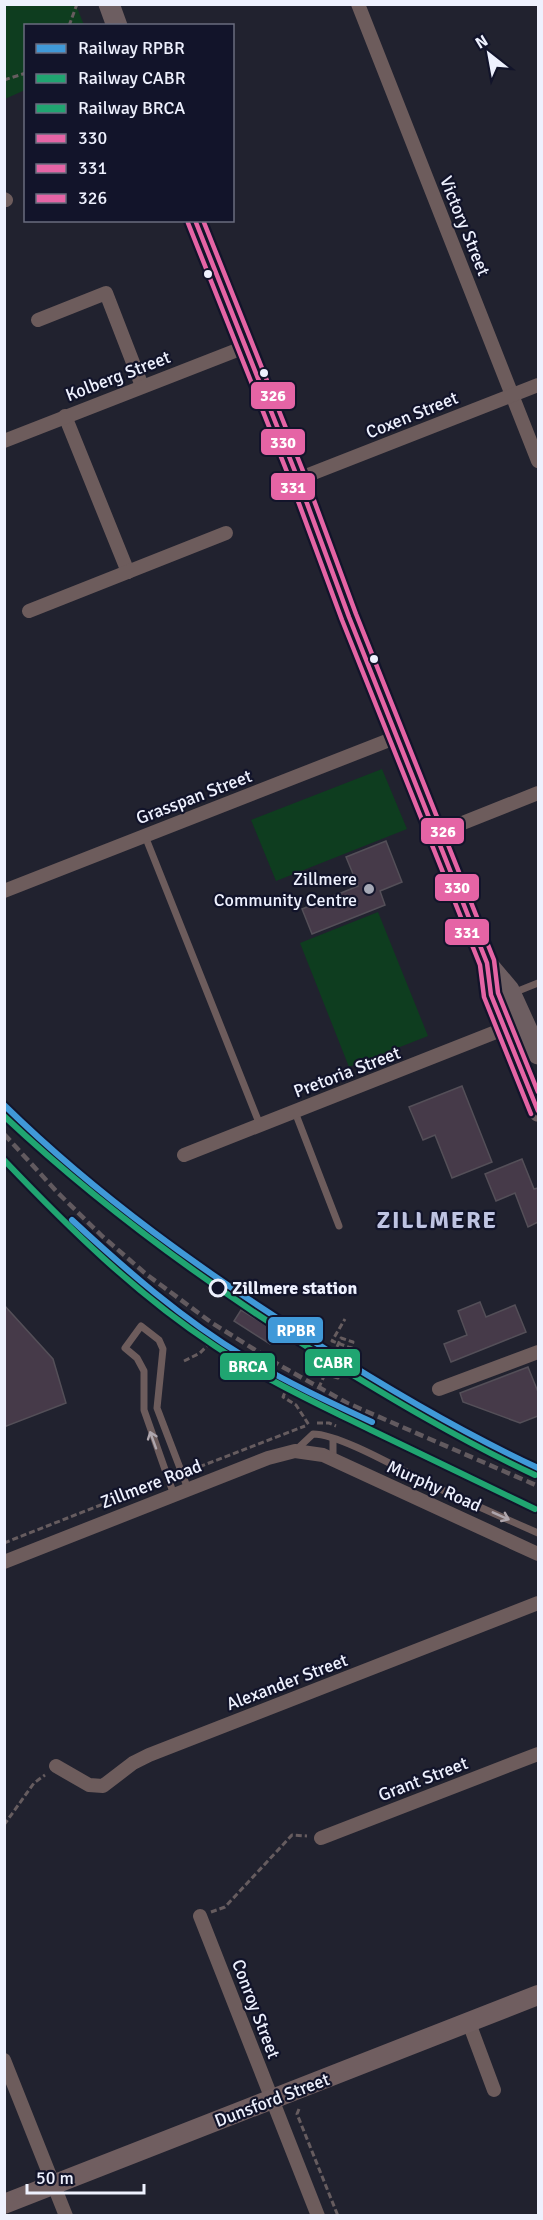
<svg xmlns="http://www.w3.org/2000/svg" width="543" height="2220" font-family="Signika,sans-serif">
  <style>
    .green { fill: #0e3d1f }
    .building { fill: #463a49; stroke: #544f58; stroke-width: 1.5 }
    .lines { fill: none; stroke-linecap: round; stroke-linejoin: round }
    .path { stroke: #665c5f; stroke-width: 3; stroke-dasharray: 6 3; stroke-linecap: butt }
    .service { stroke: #6d5c5c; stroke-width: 7 }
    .minor { stroke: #6d5c5c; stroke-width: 14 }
    .secondary { stroke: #705e60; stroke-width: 20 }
    .primary { stroke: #6d5e61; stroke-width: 21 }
    .rail { stroke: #625a5f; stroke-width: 4.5; stroke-dasharray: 9 4.5; stroke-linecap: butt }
    .bus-1-casing { stroke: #12142a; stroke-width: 9 }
    .bus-2-casing { stroke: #12142a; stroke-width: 9 }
    .bus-3-casing { stroke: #12142a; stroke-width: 9 }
    .bus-1 { stroke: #e564a5; stroke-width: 4.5 }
    .bus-2 { stroke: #e564a5; stroke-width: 4.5 }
    .bus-3 { stroke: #e564a5; stroke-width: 4.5 }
    .rail-1-casing { stroke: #12142a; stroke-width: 10 }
    .rail-2-casing { stroke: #12142a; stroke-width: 10 }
    .rail-3-casing { stroke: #12142a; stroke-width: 10 }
    .rail-1 { stroke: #4099d8; stroke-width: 6 }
    .rail-2 { stroke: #20a571; stroke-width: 6 }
    .rail-3 { stroke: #20a571; stroke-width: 6 }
    .oneway { stroke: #aea6ad }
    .bus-dot { fill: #eef1fe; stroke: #12142a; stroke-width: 2 }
    .poi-dot { fill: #a6a9b6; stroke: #12142a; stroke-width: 2 }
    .stop-dot { fill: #12142a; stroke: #eef1fe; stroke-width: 3 }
    .labels { text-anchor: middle; stroke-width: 4.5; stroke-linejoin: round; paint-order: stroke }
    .street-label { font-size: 18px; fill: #eef1fe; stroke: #12142a }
    .poi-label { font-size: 18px; fill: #eef1fe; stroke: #12142a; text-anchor: end }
    .stop-label { font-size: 18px; font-weight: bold; fill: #eef1fe; stroke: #12142a; text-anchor: start }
    .district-label { font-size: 24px; font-weight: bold; letter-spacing: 1.5px; fill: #bec3e2; stroke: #12142a }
    .line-badge { stroke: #12142a; stroke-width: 2 }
    .badge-label { font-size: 16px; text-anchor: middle; font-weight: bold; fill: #fff }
  </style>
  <rect width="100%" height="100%" fill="#21222f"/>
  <g class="green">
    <polygon points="5,4 76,5 84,25 26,26 25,90 5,99"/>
    <polygon points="382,769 407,829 276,881 251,820"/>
    <polygon points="378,912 428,1036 349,1067 300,943"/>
  </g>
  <g class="building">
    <polygon points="386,841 402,882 380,891 385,905 312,934 302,909 358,886 346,857"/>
    <polygon points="462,1086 492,1162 452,1178 435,1135 423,1140 409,1107"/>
    <polygon points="522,1159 534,1189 538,1188 538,1222 528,1227 515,1193 496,1201 485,1174"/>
    <polygon points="480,1302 486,1317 515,1305 526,1332 451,1362 444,1344 467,1335 458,1311"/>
    <polygon points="4,1305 53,1359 66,1403 4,1427"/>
    <polygon points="241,1310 277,1332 270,1344 234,1321"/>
    <polygon points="528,1367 538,1392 538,1416 520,1423 463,1402 460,1393"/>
  </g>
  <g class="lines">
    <g class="path">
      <polyline points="69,26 77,4"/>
      <polyline points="4,80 26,73"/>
      <polyline points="184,1361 200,1353 213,1340"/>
      <polyline points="316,1371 338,1378 340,1373 328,1369"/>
      <polyline points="312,1376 325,1354"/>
      <polyline points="288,1385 283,1397 296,1405 309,1425"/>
      <polyline points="286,1391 312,1403 341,1338 353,1342 351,1348 332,1341 345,1319"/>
      <polyline points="317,1423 329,1423 336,1426"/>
      <polyline points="191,1470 305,1426"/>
      <polyline points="4,1543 159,1482"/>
      <polyline points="4,1825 34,1783 45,1775"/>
      <polyline points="211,1912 225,1907 292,1835 307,1836"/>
      <polyline points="299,2109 297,2114 338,2216"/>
    </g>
    <g class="service">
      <polyline points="145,836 260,1125"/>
      <polyline points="513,993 538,983"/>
      <polyline points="295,1112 339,1226"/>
      <path d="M 296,1450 L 313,1434 C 341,1434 408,1474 436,1487 C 470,1503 504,1518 538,1533"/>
      <polyline points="333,1460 333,1439"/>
      <polyline points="174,1495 144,1410 144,1371 137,1358 125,1348 141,1326 159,1340 163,1349 157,1408 188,1489"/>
    </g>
    <g class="minor">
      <polyline points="358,4 538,461"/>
      <polyline points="4,199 6,200"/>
      <polyline points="38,320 106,293 142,386"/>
      <polyline points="65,416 128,572"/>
      <polyline points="4,441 245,347"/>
      <polyline points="298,479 538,385"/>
      <polyline points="29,611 226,533"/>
      <polyline points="435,834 538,793"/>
      <polyline points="4,891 397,737"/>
      <polyline points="184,1155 511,1026"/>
      <polyline points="439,1389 538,1352"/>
      <polyline points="4,1562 268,1458 295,1451 323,1455 538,1554"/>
      <polyline points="56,1766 89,1785 103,1786 133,1763 149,1755 538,1603"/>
      <polyline points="321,1838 538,1754"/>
      <polyline points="200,1916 318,2216"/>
      <polyline points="469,2023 494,2090"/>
      <polyline points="4,2060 66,2216"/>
    </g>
    <polyline class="secondary" points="4,2204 538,1995"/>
    <g class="primary">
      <polyline points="109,4 117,26"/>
      <polyline points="195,220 298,479 349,617 487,963 491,995 538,1111"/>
      <polyline points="487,964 509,990 538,1054"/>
    </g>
    <polyline class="rail" points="4,1134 58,1193 102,1236 146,1274 212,1323 281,1366 347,1403 538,1486"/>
    <defs>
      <polyline id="bus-1" points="195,220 298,479 349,617 487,963 491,995 538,1111"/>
      <polyline id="bus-2" points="188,223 291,482 342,620 480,965 484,997 531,1114"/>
      <polyline id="bus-3" points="203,220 305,476 356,614 494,960 498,993 538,1092"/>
    </defs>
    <use href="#bus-1" class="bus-1-casing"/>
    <use href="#bus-2" class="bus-2-casing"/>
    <use href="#bus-3" class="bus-3-casing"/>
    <use href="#bus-1" class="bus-1"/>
    <use href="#bus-2" class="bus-2"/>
    <use href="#bus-3" class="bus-3"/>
    <defs>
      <g id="rail-1">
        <path d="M 4,1105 C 98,1197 205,1273 316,1343 C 388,1389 461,1432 538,1468"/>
        <path d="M 72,1220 C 126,1270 182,1319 245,1357 C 286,1382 329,1402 372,1422"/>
      </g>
      <path id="rail-2" d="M 4,1116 C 101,1207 207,1284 320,1355 C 390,1398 460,1440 535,1475"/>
      <path id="rail-3" d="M 4,1160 C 69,1228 136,1294 215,1346 C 264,1379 318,1404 371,1430 C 426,1456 480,1483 535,1509"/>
    </defs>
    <use href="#rail-1" class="rail-1-casing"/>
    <use href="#rail-2" class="rail-2-casing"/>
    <use href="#rail-3" class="rail-3-casing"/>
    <use href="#rail-1" class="rail-1"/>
    <use href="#rail-2" class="rail-2"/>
    <use href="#rail-3" class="rail-3"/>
  </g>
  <defs><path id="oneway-shaft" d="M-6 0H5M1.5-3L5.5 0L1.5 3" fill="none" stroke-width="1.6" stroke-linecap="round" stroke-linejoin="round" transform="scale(1.5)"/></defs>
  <g class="oneway">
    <use href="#oneway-shaft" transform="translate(153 1440) rotate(-110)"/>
    <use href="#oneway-shaft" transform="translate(501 1516) rotate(24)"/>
  </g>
  <g class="bus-dot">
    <circle cx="208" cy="274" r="5"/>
    <circle cx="264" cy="373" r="5"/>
    <circle cx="374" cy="659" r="5"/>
  </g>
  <circle class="poi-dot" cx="369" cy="889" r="6"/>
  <circle class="stop-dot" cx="218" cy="1288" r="8"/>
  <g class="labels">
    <g class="street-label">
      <text transform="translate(465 226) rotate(68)" y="6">Victory Street</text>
      <text transform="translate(118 376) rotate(-21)" y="6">Kolberg Street</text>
      <text transform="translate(412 415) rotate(-22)" y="6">Coxen Street</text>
      <text transform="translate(194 797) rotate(-21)" y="6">Grasspan Street</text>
      <text transform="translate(347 1072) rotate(-21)" y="6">Pretoria Street</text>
      <text transform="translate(151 1484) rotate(-21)" y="6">Zillmere Road</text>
      <text transform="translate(434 1486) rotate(24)" y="6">Murphy Road</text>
      <text transform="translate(287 1682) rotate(-21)" y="6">Alexander Street</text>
      <text transform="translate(423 1779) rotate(-21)" y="6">Grant Street</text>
      <text transform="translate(256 2009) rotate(69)" y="6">Conroy Street</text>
      <text transform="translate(272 2100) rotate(-21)" y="6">Dunsford Street</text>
    </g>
    <g class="poi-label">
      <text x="357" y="885">Zillmere<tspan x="357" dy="21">Community Centre</tspan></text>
    </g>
    <g class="stop-label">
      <text x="232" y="1294">Zillmere station</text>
    </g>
    <g class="district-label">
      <text x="437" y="1228">ZILLMERE</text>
    </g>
  </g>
  <g class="line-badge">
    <rect x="250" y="381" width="46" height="29" rx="6" fill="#e564a5"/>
    <rect x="260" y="428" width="46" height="28" rx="6" fill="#e564a5"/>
    <rect x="270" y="472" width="46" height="29" rx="6" fill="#e564a5"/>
    <rect x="420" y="817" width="45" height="28" rx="6" fill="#e564a5"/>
    <rect x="434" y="873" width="46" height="29" rx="6" fill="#e564a5"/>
    <rect x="444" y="918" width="46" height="28" rx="6" fill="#e564a5"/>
    <rect x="267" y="1316" width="57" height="28" rx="6" fill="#4099d8"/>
    <rect x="304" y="1348" width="57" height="29" rx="6" fill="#20a571"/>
    <rect x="219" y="1352" width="57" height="29" rx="6" fill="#20a571"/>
  </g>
  <g class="badge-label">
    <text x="273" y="401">326</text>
    <text x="283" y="448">330</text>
    <text x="293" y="493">331</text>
    <text x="443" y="837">326</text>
    <text x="457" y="893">330</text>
    <text x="467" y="938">331</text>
    <text x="296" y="1336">RPBR</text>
    <text x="333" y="1368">CABR</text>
    <text x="248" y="1372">BRCA</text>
  </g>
  <rect width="543" height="2220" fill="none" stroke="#eef1fe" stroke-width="12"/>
  <rect x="24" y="24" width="210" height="198" fill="#12142a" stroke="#6a6c7f" stroke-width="1.5"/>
  <rect x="36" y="44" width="30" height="9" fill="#4099d8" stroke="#6a6c7f" stroke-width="1.5"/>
  <text x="78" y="54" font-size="18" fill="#eef1fe">Railway RPBR</text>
  <rect x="36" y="74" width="30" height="9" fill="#20a571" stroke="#6a6c7f" stroke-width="1.5"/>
  <text x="78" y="84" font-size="18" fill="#eef1fe">Railway CABR</text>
  <rect x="36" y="104" width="30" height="9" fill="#20a571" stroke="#6a6c7f" stroke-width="1.5"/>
  <text x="78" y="114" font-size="18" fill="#eef1fe">Railway BRCA</text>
  <rect x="36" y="134" width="30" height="9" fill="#e564a5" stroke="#6a6c7f" stroke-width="1.5"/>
  <text x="78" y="144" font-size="18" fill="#eef1fe">330</text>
  <rect x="36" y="164" width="30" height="9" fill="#e564a5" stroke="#6a6c7f" stroke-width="1.5"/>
  <text x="78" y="174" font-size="18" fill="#eef1fe">331</text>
  <rect x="36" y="194" width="30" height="9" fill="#e564a5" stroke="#6a6c7f" stroke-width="1.5"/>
  <text x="78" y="204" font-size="18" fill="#eef1fe">326</text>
  <g transform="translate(489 54) rotate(329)" stroke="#12142a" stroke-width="4.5" paint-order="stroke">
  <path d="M0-4.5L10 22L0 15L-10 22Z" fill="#eef1fe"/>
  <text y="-9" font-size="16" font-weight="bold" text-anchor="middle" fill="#eef1fe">N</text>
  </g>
  <path d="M27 2184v9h117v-9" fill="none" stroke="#eef1fe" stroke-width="3"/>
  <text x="36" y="2184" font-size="18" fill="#eef1fe" stroke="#12142a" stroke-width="4.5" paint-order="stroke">50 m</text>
</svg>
